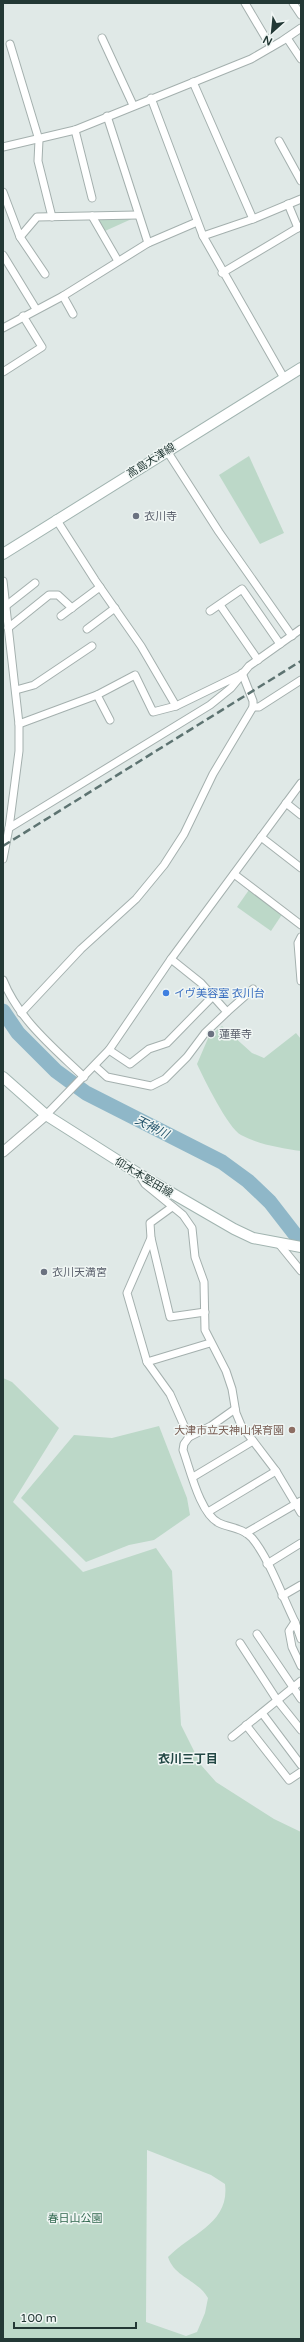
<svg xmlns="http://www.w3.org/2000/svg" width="304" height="2342" font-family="'Varela Round','Noto Sans JP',sans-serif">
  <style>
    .green { fill: #bcd8c8; fill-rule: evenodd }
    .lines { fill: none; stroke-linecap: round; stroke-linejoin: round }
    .river { stroke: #8fb7c8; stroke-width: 15 }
    .minor-casing { stroke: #a4b0ae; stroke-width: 9 }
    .tertiary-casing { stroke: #a4b0ae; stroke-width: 11 }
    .secondary-casing { stroke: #a1b4b0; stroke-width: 12 }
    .minor { stroke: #fff; stroke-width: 7 }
    .tertiary { stroke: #fff; stroke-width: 9 }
    .secondary { stroke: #fff; stroke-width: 10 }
    .rail { stroke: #5d7371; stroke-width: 2.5; stroke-dasharray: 8 4; stroke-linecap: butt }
    .worship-dot { fill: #6b7280; stroke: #f0f6f4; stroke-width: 1.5 }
    .shop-dot { fill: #3f7fe0; stroke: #f0f6f4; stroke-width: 1.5 }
    .education-dot { fill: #8d6e63; stroke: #f0f6f4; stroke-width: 1.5 }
    .labels { text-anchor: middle; stroke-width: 3; stroke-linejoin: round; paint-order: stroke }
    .street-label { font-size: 11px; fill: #233835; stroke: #f0f6f4 }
    .worship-label { font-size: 11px; fill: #5b616d; stroke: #f0f6f4; text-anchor: start }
    .shop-label { font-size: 11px; fill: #366cbe; stroke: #f0f6f4; text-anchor: start }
    .education-label { font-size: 11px; fill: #785e54; stroke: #f0f6f4; text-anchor: end }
    .park-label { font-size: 11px; fill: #326950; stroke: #f0f6f4 }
    .water-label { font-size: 12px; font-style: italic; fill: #25556c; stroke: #f0f6f4 }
    .neighbourhood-label { font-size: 12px; font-weight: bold; fill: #224744; stroke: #f0f6f4 }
  </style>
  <rect width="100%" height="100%" fill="#e0e9e7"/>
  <g class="green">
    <polygon points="136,217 105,231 97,219"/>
    <polygon points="249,456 284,533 260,544 219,475"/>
    <polygon points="251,887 283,913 271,931 237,907"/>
    <path d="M 222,1026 L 252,1053 L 264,1058 L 296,1033 L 301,1039 L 301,1151 C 281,1148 260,1145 241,1135 C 228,1128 204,1079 197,1064 L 209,1036 Z"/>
    <path d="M 3,1378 L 12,1382 L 59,1428 L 13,1502 L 83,1572 L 156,1548 L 172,1571 L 181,1725 L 201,1765 L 216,1782 L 274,1819 L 301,1832 L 301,2339 L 3,2339 ZM 147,2150 L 211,2175 L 225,2184 C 230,2223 192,2233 168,2257 C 175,2278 197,2279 208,2298 L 205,2313 L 197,2332 L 186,2336 L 146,2322 Z"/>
    <polygon points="159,1426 187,1498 190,1515 154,1540 129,1545 86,1562 21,1498 74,1435 112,1438"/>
  </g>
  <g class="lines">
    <polyline class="river" points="3,1011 18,1033 56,1071 86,1093 222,1162 248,1181 270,1202 301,1242"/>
    <defs>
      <g id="minor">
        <polyline points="245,3 271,47"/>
        <polyline points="293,3 301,15"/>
        <polyline points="102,38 133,105"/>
        <polyline points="287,38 301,59"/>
        <polyline points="10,44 39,140 38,161 52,217"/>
        <polyline points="193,82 253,219"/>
        <polyline points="151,98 203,236 284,378"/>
        <polyline points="107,116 148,243"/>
        <polyline points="75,130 92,198"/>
        <polyline points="279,141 301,181"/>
        <polyline points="3,147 75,130 251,59 282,41 301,28"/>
        <polyline points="3,192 20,237 37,217 137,215"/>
        <polyline points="288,204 298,228"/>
        <polyline points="92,216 118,261"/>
        <polyline points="203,236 253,219 301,199"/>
        <polyline points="20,237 45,274"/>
        <polyline points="3,255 36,309"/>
        <polyline points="222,273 301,226"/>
        <polyline points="63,296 73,314"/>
        <polyline points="3,328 63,296 148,243 197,222"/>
        <polyline points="3,372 42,347 23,316"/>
        <polyline points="167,451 219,532 292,636"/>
        <polyline points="56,519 95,580 141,646 176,706"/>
        <polyline points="3,581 19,724 19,751 9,828 3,859"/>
        <polyline points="7,605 35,583"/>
        <polyline points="220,605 258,660"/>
        <polyline points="210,611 242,589 280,644"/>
        <polyline points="61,616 100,587"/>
        <polyline points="8,628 49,595 58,595 72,608"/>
        <polyline points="87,629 115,608"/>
        <polyline points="16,690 34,685 92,646"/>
        <polyline points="97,695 110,720"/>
        <polyline points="253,707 259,707 301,680"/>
        <polyline points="19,724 97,695 135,675 153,712 176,706 242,674"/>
        <polyline points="286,803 301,815"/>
        <polyline points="9,828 210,705 231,688 249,666 301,629"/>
        <polyline points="261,837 301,868"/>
        <polyline points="234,874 301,925"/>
        <polyline points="301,937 298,943 301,981"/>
        <path d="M 3,980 C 19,1020 54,1048 84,1077"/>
        <polyline points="227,1012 253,989"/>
        <polyline points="21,1013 81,949 136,899 164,865 184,834 213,774 253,707 253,701 242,673"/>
        <polyline points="109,1050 130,1064 149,1049 167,1043 212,997"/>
        <polyline points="95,1066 107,1077 151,1086 165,1079 187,1057 205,1033 227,1012 201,983 171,959"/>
        <polyline points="46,1115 109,1050 171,959 301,783"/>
        <polyline points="140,1176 145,1184 183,1215 192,1228 195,1257 204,1282 205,1330 226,1371 232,1389 236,1413 241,1425 276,1471 301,1513"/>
        <polyline points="172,1207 150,1223 151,1238 127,1293 147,1362 210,1343"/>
        <polyline points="151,1238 170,1317 205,1312"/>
        <polyline points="279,1244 301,1271"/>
        <path d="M 147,1362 L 170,1394 L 189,1437 L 184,1444 L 183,1450 C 190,1469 200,1514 219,1523 C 230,1528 243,1528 252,1538 C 269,1558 283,1598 295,1622 L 289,1631 L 292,1647 L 301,1666"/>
        <polyline points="189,1437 211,1426 235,1409"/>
        <polyline points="193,1477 253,1441"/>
        <polyline points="208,1512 276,1471"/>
        <polyline points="246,1533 301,1501"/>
        <polyline points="267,1564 301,1543"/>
        <polyline points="282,1596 301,1585"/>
        <polyline points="295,1622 301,1639"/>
        <polyline points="257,1634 301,1699"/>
        <polyline points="240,1643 277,1700 301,1730"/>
        <polyline points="262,1713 301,1765"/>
        <polyline points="246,1725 289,1780 301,1772"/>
        <polyline points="232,1737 301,1681"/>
      </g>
      <polyline id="tertiary" points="3,1152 46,1115"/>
      <g id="secondary">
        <polyline points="3,554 301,368"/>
        <polyline points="3,1077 46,1115 139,1174 234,1229 253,1238 301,1247"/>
      </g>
    </defs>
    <use href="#minor" class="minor-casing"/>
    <use href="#tertiary" class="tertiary-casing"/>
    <use href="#secondary" class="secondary-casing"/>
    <use href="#minor" class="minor"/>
    <use href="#tertiary" class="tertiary"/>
    <use href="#secondary" class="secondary"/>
    <polyline class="rail" points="3,846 301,661"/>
  </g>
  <g class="worship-dot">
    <circle cx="136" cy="516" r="4"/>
    <circle cx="211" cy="1034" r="4"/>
    <circle cx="44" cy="1272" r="4"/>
  </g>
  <circle class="shop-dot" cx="166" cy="993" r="4"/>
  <circle class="education-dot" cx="292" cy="1430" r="4"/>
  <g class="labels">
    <g class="street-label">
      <text transform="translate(151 460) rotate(-32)" y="4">高島大津線</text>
      <text transform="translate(144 1177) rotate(31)" y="4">仰木本堅田線</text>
    </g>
    <g class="worship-label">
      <text x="144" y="520">衣川寺</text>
      <text x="219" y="1038">蓮華寺</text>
      <text x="52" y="1276">衣川天満宮</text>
    </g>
    <g class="shop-label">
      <text x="174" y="997">イヴ美容室 衣川台</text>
    </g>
    <g class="education-label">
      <text x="284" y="1434">大津市立天神山保育園</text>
    </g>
    <g class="park-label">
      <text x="75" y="2222">春日山公園</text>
    </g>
    <g class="water-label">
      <text transform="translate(152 1127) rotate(27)" y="4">天神川</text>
    </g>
    <g class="neighbourhood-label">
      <text x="188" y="1763">衣川三丁目</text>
    </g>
  </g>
  <rect width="304" height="2342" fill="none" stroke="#233835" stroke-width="8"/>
  <g transform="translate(272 32) rotate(207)" stroke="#f0f6f4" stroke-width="3" paint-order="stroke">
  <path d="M0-3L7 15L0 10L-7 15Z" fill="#233835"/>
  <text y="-6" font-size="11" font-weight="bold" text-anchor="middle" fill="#233835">N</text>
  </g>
  <path d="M14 2322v6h122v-6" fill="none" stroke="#233835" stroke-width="2"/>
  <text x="20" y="2322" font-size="12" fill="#233835" stroke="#f0f6f4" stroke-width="3" paint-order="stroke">100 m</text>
</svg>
